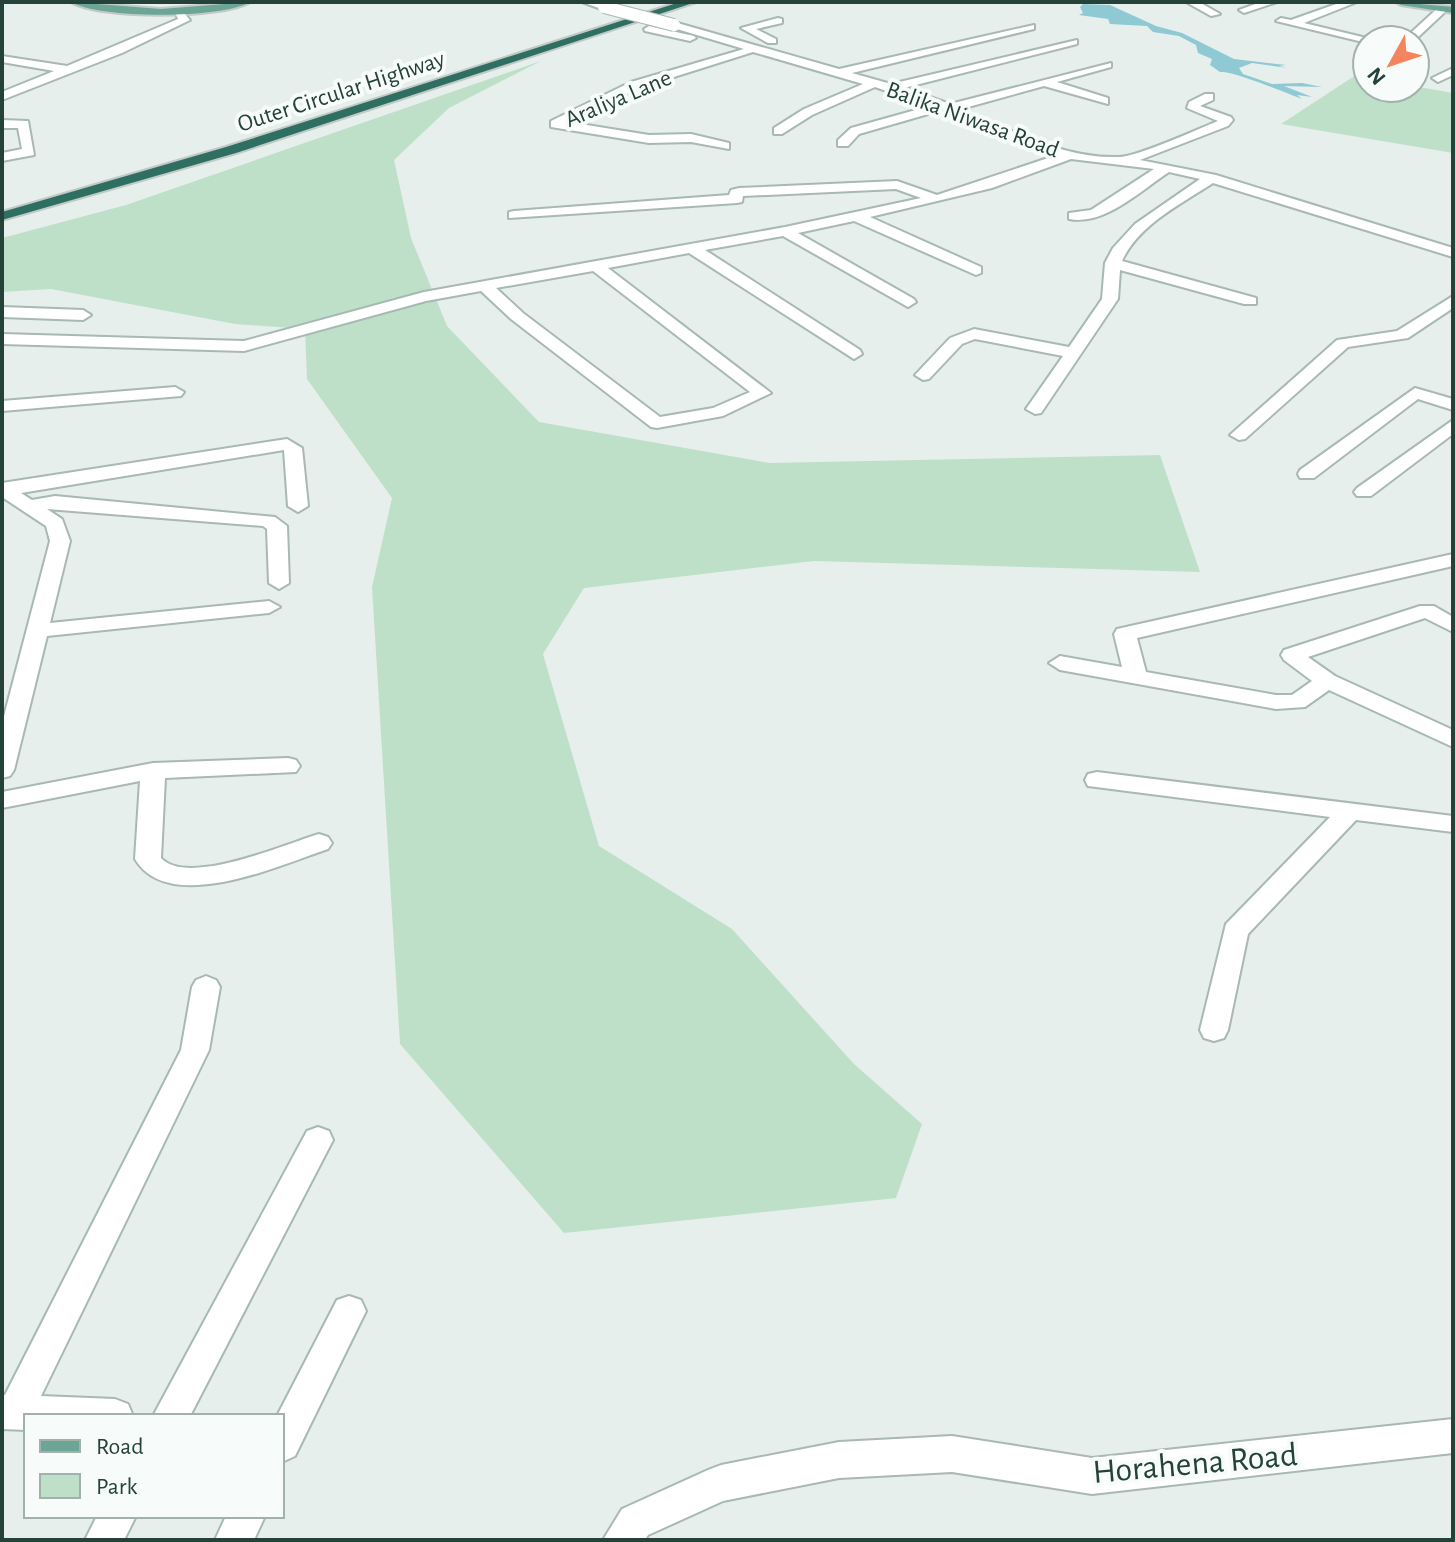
<svg xmlns="http://www.w3.org/2000/svg" width="1455" height="1542" font-family="'Alegreya Sans',sans-serif">
  <style>
    .green { fill: #bfe0c8 }
    .water { fill: #8ec9d4 }
    .lines { fill: none; stroke-linecap: round; stroke-linejoin: round }
    .minor-casing { stroke: #a8b8b2; stroke-width: 4 }
    .major-casing { stroke: #c2cac8; stroke-width: 4 }
    .highway-casing { stroke: #c2cac8; stroke-width: 4 }
    .minor { fill: #fff; fill-rule: evenodd }
    .major { fill: #6aa596; fill-rule: evenodd }
    .highway { fill: #2f6f62; fill-rule: evenodd }
    .minor-bridge-casing { stroke: #a8b8b2; stroke-width: 14; stroke-linecap: butt }
    .minor-bridge { stroke: #fff; stroke-width: 12 }
    .labels { text-anchor: middle; stroke-width: 8; stroke-linejoin: round; paint-order: stroke }
    .far-street-label { font-size: 24px; fill: #24423a; stroke: #f7fbf9 }
    .near-street-label { font-size: 34px; fill: #24423a; stroke: #f7fbf9 }
  </style>
  <rect width="100%" height="100%" fill="#e6efeb"/>
  <g class="green">
    <polygon points="541,61 449,108 394,160 411,238 447,326 539,422 769,463 1160,455 1200,572 814,561 584,588 543,654 599,846 732,929 854,1064 922,1124 896,1198 564,1233 400,1044 372,587 392,498 307,379 305,329 235,324 51,289 2,292 2,238 126,205"/>
    <polygon points="1356,75 1367,78 1367,88 1425,88 1453,93 1453,153 1281,124"/>
  </g>
  <path class="water" d="M 1083,4 L 1110,5 L 1156,26 L 1182,33 L 1234,59 L 1286,65 L 1279,66 L 1287,68 L 1252,63 L 1239,68 L 1243,74 L 1272,84 L 1302,83 L 1322,87 L 1284,86 L 1312,97 L 1297,95 L 1302,99 C 1287,93 1231,70 1220,72 L 1210,65 L 1212,59 L 1198,53 L 1196,45 L 1179,36 L 1153,32 L 1147,26 L 1110,24 L 1108,19 L 1079,15 L 1083,13 L 1080,7 Z"/>
  <g class="lines">
    <defs>
      <g id="minor">
        <polygon points="582,2 598,2 609,7 604,10"/>
        <polygon points="1186,2 1199,2 1220,14 1211,16"/>
        <polygon points="1261,2 1277,2 1244,13 1239,10"/>
        <polygon points="1342,2 1357,2 1304,23 1375,40 1367,40 1367,43 1276,21 1281,18 1291,20"/>
        <polygon points="1439,7 1448,9 1415,40 1403,40"/>
        <polygon points="175,12 183,12 190,20 122,53 2,100 2,92 54,71 2,62 2,56 67,66 178,19"/>
        <polygon points="778,18 782,19 782,23 756,29 776,39 776,43 768,43 741,28"/>
        <path d="M 674,22 L 839,69 L 1034,25 L 1034,29 L 852,73 L 891,84 L 1077,40 L 1077,44 L 904,88 L 950,104 L 1111,63 L 1111,67 L 1057,82 L 1108,98 L 1108,104 L 1044,86 L 961,109 C 1011,130 1064,159 1119,157 C 1137,157 1198,129 1218,121 L 1187,108 L 1189,102 L 1205,94 L 1213,94 L 1213,100 L 1200,106 L 1231,117 L 1233,120 L 1228,126 L 1140,160 L 1216,175 L 1453,248 L 1453,257 L 1213,183 C 1181,204 1138,225 1122,261 L 1256,298 L 1256,304 L 1244,304 L 1120,270 L 1118,299 L 1041,413 L 1035,414 L 1026,409 L 1063,356 L 975,339 L 962,344 L 929,379 L 923,380 L 915,375 L 950,338 L 974,329 L 1069,347 L 1102,299 L 1105,263 L 1113,248 L 1135,224 L 1200,179 L 1169,172 C 1141,190 1105,226 1069,219 L 1069,213 L 1091,210 L 1154,169 L 1071,159 L 992,188 L 870,217 L 981,267 L 981,273 L 976,275 L 854,221 L 798,233 L 914,299 L 916,302 L 908,307 L 783,236 L 705,250 L 860,350 L 862,354 L 854,359 L 689,253 L 608,268 L 771,393 L 723,416 L 657,428 L 651,427 L 511,319 L 481,291 L 426,301 L 244,351 L 2,344 L 2,334 L 244,341 L 424,292 L 785,227 L 921,198 L 896,189 L 743,196 L 742,202 L 737,203 L 509,218 L 509,212 L 514,211 L 729,195 L 731,190 L 739,188 L 897,181 L 937,195 L 1057,155 L 1030,148 L 942,110 L 859,134 L 848,146 L 838,146 L 838,140 L 851,128 L 930,106 L 875,87 L 812,115 L 782,134 L 774,134 L 774,128 L 804,109 L 863,84 L 753,52 L 639,88 L 568,122 L 649,135 L 691,134 L 729,143 L 729,149 L 691,142 L 649,143 L 551,127 L 551,121 L 631,82 L 744,49 L 670,27 L 669,25 ZM 593,271 L 750,392 L 713,408 L 660,417 L 523,313 L 496,288 Z"/>
        <polygon points="649,26 694,36 696,38 690,41 645,31 644,29"/>
        <polygon points="1453,68 1453,75 1438,82 1432,78"/>
        <polygon points="2,120 28,121 34,155 2,161 2,153 22,149 18,128 2,128"/>
        <polygon points="1453,296 1453,308 1408,338 1348,347 1245,439 1239,440 1230,435 1337,340 1397,331"/>
        <polygon points="2,307 83,310 91,315 83,320 2,317"/>
        <polygon points="175,387 184,392 181,396 2,411 2,401"/>
        <polygon points="1415,388 1453,399 1453,410 1418,399 1314,478 1300,478 1298,474 1300,470"/>
        <polygon points="1453,420 1453,434 1371,496 1357,496 1354,492 1357,488"/>
        <polygon points="287,439 302,448 308,506 298,512 288,506 284,450 21,493 32,500 55,496 275,517 287,526 289,583 279,589 269,583 267,529 263,526 47,509 62,519 70,541 50,623 269,601 280,607 269,613 47,636 14,770 10,776 2,778 2,724 50,541 46,526 2,497 2,483"/>
        <polygon points="1453,554 1453,566 1137,638 1146,672 1276,695 1292,695 1312,681 1284,660 1281,655 1284,650 1420,606 1434,606 1453,617 1453,632 1425,618 1308,657 1335,676 1453,730 1453,747 1329,690 1305,707 1276,709 1060,670 1049,663 1060,656 1122,667 1114,634 1117,629"/>
        <path d="M 288,758 L 296,760 L 300,766 L 296,772 L 165,778 L 161,858 C 188,887 285,844 319,834 L 328,837 L 332,843 L 328,849 C 280,865 169,916 135,859 L 140,781 L 2,808 L 2,792 L 153,763 Z"/>
        <polygon points="1097,772 1453,816 1453,832 1356,820 1248,934 1228,1030 1224,1038 1214,1041 1204,1038 1200,1030 1226,924 1330,817 1088,786 1085,780 1088,774"/>
        <polygon points="206,976 216,980 220,987 209,1050 41,1396 115,1399 128,1404 133,1416 26,1416 26,1430 2,1429 2,1395 5,1395 181,1050 192,987 196,980"/>
        <polygon points="318,1127 329,1131 333,1140 190,1416 153,1416 307,1131"/>
        <polygon points="349,1296 361,1300 366,1311 295,1456 282,1462 282,1416 277,1416 337,1300"/>
        <polygon points="1453,1419 1453,1453 1092,1494 952,1472 839,1478 723,1501 648,1535 645,1540 603,1540 622,1509 708,1470 721,1465 839,1442 952,1436 1092,1458"/>
        <polygon points="97,1516 136,1516 124,1540 85,1540"/>
        <polygon points="226,1516 265,1516 254,1540 215,1540"/>
      </g>
      <g id="major">
        <path d="M 71,2 L 161,9 L 250,2 C 222,19 99,19 71,2 Z"/>
        <polygon points="1396,2 1453,7 1453,13 1401,5"/>
      </g>
      <polygon id="highway" points="680,2 696,2 236,153 2,220 2,212 226,147"/>
    </defs>
    <use href="#minor" class="minor-casing"/>
    <use href="#major" class="major-casing"/>
    <use href="#highway" class="highway-casing"/>
    <use href="#minor" class="minor"/>
    <use href="#major" class="major"/>
    <use href="#highway" class="highway"/>
    <defs>
      <polyline id="minor-bridge" points="604,7 674,25"/>
    </defs>
    <use href="#minor-bridge" class="minor-bridge-casing"/>
    <use href="#minor-bridge" class="minor-bridge"/>
  </g>
  <g class="labels">
    <g class="far-street-label">
      <text transform="translate(341 91) rotate(-18)" y="8">Outer Circular Highway</text>
      <text transform="translate(618 98) rotate(-23)" y="8">Araliya Lane</text>
      <text transform="translate(973 119) rotate(20)" y="8">Balika Niwasa Road</text>
    </g>
    <g class="near-street-label">
      <text transform="translate(1195 1462) rotate(-5)" y="12">Horahena Road</text>
    </g>
  </g>
  <rect width="1455" height="1542" fill="none" stroke="#24423a" stroke-width="8"/>
  <rect x="24" y="1414" width="260" height="104" fill="#f7fbf9" stroke="#a3b1ad" stroke-width="2"/>
  <rect x="40" y="1440" width="40" height="12" fill="#6aa596" stroke="#a3b1ad" stroke-width="2"/>
  <text x="96" y="1454" font-size="24" fill="#24423a">Road</text>
  <rect x="40" y="1474" width="40" height="24" fill="#bfe0c8" stroke="#a3b1ad" stroke-width="2"/>
  <text x="96" y="1494" font-size="24" fill="#24423a">Park</text>
  <g transform="translate(1391 64) rotate(230)"><circle r="38" fill="#f7fbf9" stroke="#a3b1ad" stroke-width="2"/>
  <path d="M0-6L14 30L0 20L-14 30Z" fill="#f4845f"/>
  <text y="-12" font-size="22" font-weight="bold" text-anchor="middle" fill="#24423a">N</text>
  </g>
</svg>
